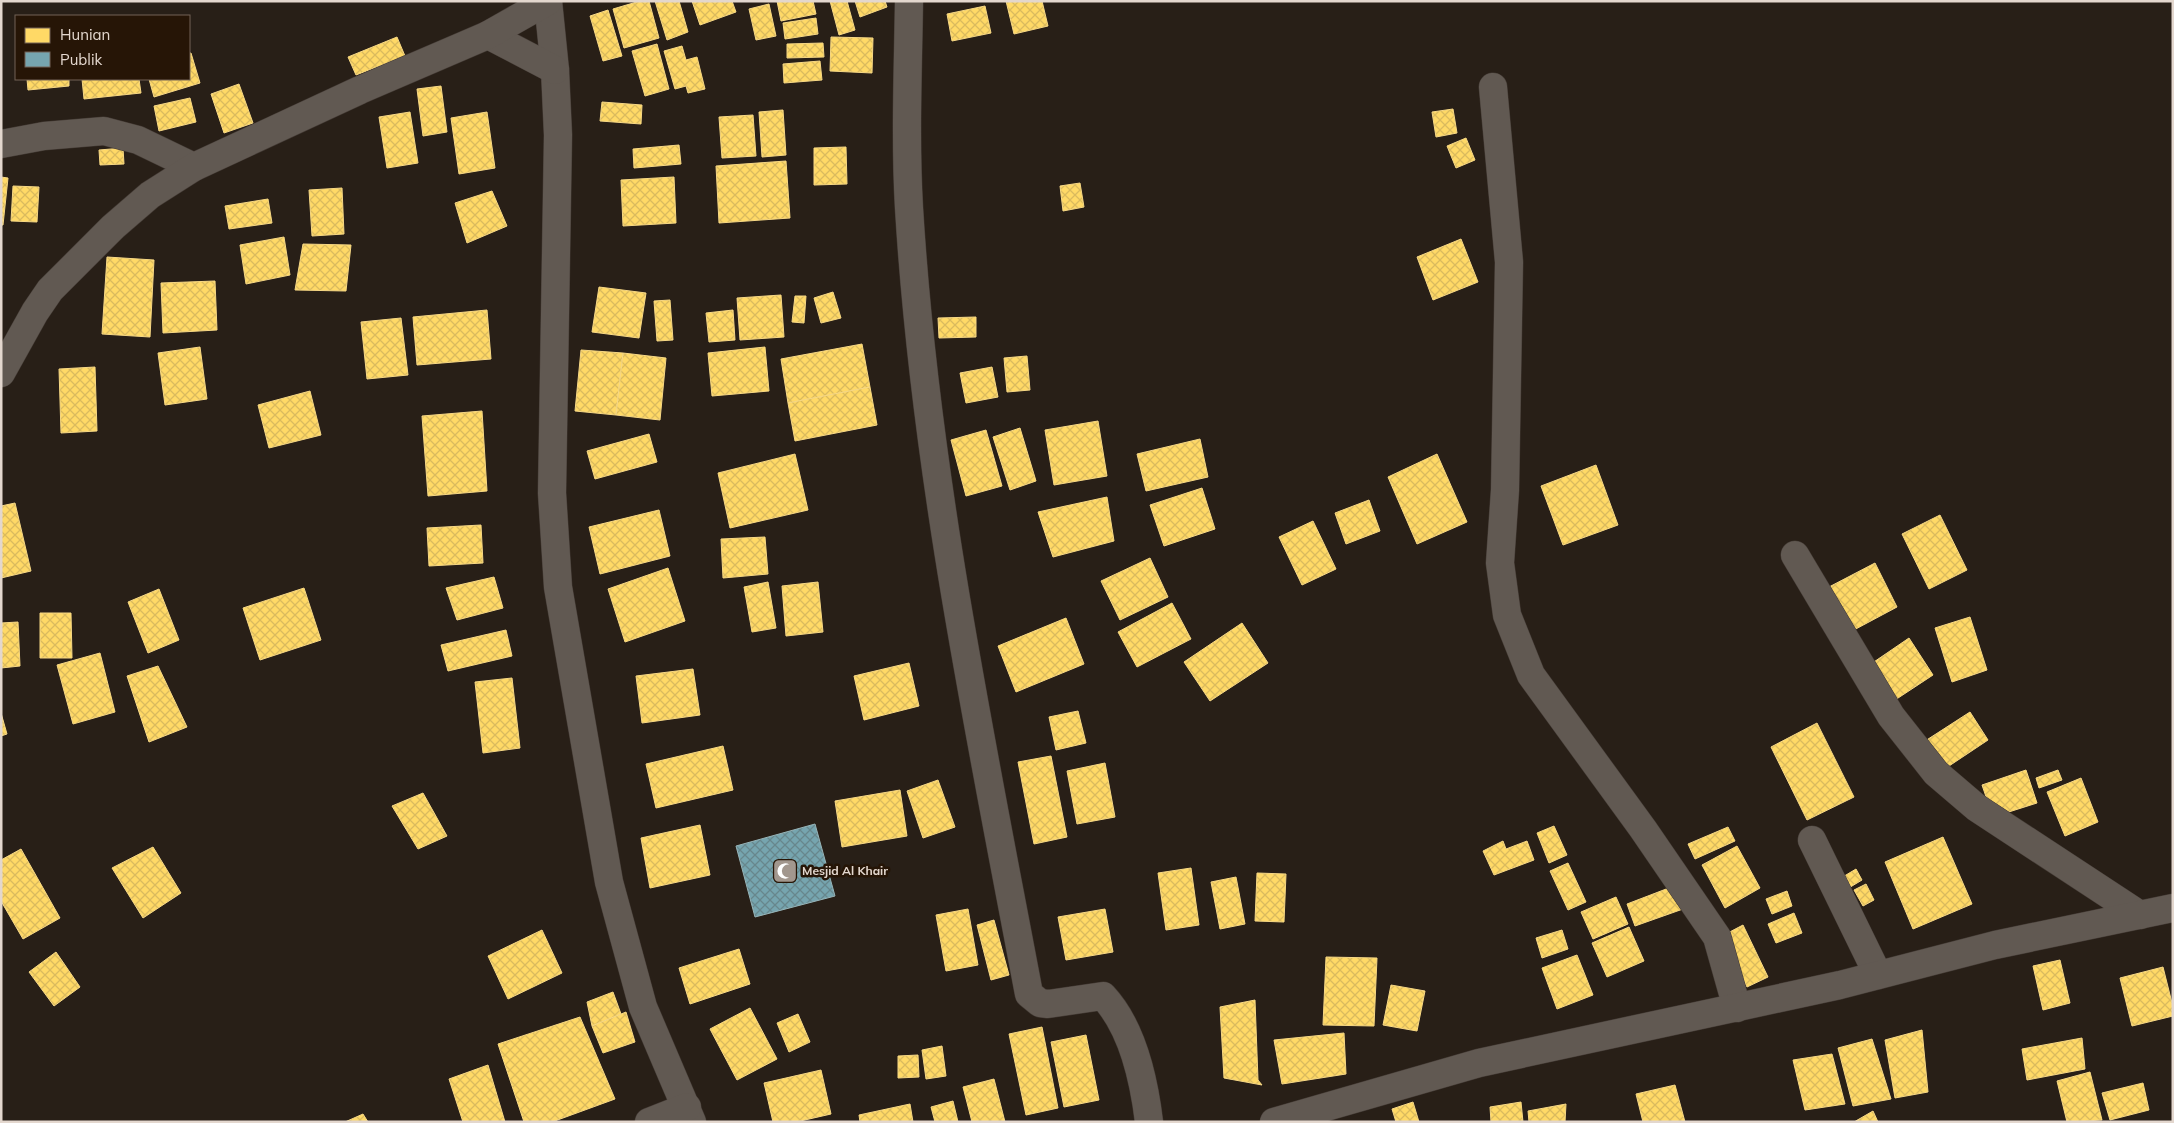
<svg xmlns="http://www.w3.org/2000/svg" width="2174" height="1123" font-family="Mulish,sans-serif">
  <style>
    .homes { fill: url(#homes-cross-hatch); stroke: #f7d885 }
    .public { fill: url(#public-cross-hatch); stroke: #97b4b8 }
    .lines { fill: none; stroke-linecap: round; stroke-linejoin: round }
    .minor-casing { stroke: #433a34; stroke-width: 29 }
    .minor { stroke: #615952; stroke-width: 28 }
    .labels { text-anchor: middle; stroke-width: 5; stroke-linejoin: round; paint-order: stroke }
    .poi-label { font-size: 12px; font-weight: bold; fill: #e3d7ce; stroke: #261506; text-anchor: start }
  </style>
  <defs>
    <pattern id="homes-cross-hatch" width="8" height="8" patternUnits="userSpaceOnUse" patternTransform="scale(1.25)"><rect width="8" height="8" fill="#ffd966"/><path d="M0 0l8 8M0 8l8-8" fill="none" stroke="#daba5e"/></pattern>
    <pattern id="public-cross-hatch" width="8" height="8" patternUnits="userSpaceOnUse" patternTransform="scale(1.25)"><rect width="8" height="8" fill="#76a5af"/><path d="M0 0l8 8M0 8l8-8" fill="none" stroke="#67878d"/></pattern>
  </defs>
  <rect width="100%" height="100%" fill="#281f17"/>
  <g class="homes">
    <polygon points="640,1 649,1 659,38 624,48 613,9"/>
    <polygon points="655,1 679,1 688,32 667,40"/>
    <polygon points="692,1 732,1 736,12 700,25"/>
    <polygon points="777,1 813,1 816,14 781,21"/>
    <polygon points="830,1 847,1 855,30 839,35"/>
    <polygon points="855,1 885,1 887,7 860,17"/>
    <polygon points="1006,1 1042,1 1048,26 1014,34"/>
    <polygon points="769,4 776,36 756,40 749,9"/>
    <polygon points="985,6 991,33 952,41 947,14"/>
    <polygon points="608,10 622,56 603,61 590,16"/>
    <polygon points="816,18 818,34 785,39 783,23"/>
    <polygon points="397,37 405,56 356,75 348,57"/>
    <polygon points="831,37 873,38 872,73 830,71"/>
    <polygon points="823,43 824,57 787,58 787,44"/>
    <polygon points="657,44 669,89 645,96 632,51"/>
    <polygon points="682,46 686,60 697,57 705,89 688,93 686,86 675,89 664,51"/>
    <polygon points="189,53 191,53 200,83 154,97 149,79 189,79"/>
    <polygon points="820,61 822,80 784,83 783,64"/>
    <polygon points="27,79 69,79 69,86 28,90"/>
    <polygon points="82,79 139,79 141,93 84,99"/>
    <polygon points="239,84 253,123 224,133 211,94"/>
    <polygon points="441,86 447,132 423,136 417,89"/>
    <polygon points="190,98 196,122 159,131 154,106"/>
    <polygon points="602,102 642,105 641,124 600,121"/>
    <polygon points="1453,109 1457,133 1436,137 1432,112"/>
    <polygon points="783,110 786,155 762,157 759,112"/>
    <polygon points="410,112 418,163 387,168 379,117"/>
    <polygon points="487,112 495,168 459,174 451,118"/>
    <polygon points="753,115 756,156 722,158 719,117"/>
    <polygon points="1466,138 1475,160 1456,168 1447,146"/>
    <polygon points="679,145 681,164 634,168 633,149"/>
    <polygon points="846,147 847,184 814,185 814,148"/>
    <polygon points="123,148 124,164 100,165 99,150"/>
    <polygon points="786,161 790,218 719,223 716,166"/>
    <polygon points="1,177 8,178 3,225 1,225"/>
    <polygon points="674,177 676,223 623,226 621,180"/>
    <polygon points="1080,183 1084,207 1063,211 1060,186"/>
    <polygon points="13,186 39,187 37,222 11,221"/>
    <polygon points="342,188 344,234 312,236 309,190"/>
    <polygon points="492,191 507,226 467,243 455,203"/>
    <polygon points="268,199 272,223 229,229 225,206"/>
    <polygon points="284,237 290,275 246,284 240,245"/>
    <polygon points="1461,239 1478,282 1433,300 1417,257"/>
    <polygon points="303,244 351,245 346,291 295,290"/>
    <polygon points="107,257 154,260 150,337 102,334"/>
    <polygon points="215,281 217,330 163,333 161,283"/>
    <polygon points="599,287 646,293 639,338 592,332"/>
    <polygon points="833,292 841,318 821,323 814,298"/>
    <polygon points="781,295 784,337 740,340 737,298"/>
    <polygon points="795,296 806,296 804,323 792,322"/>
    <polygon points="670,300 673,340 657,341 654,301"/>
    <polygon points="487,310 491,359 417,365 413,317"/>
    <polygon points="733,310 735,340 709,342 706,313"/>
    <polygon points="976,317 976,337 939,338 938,318"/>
    <polygon points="401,318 408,375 367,379 361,322"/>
    <polygon points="862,344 870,387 788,403 781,359"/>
    <polygon points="200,347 207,399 165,405 158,353"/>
    <polygon points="765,347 769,391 712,396 708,353"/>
    <polygon points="581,350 623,353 616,415 575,411"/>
    <polygon points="623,353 666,358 660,420 616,415"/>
    <polygon points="1027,356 1030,390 1007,392 1004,358"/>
    <polygon points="95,367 97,431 61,433 59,369"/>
    <polygon points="992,367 998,397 966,403 960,373"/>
    <polygon points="870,387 877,425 795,441 788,403"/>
    <polygon points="310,391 321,435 269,448 258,405"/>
    <polygon points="482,411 487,491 428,496 422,416"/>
    <polygon points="1098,421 1107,476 1054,485 1045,430"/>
    <polygon points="1020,428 1036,481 1010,490 993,437"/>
    <polygon points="986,430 1002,486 966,496 951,440"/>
    <polygon points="649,434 657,462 595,479 587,451"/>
    <polygon points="1200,439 1208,477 1146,491 1137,454"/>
    <polygon points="795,454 808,510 730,528 718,473"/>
    <polygon points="1437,454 1467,522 1417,544 1388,477"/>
    <polygon points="1596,465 1618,525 1563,545 1541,486"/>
    <polygon points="1202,488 1215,529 1164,546 1150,505"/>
    <polygon points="1107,497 1114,541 1053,557 1038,512"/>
    <polygon points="1369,500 1380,531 1346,544 1335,513"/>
    <polygon points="15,503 31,571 1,578 1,506"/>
    <polygon points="659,510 670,556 600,574 589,527"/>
    <polygon points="1940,515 1967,570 1929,589 1902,534"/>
    <polygon points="1313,521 1336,569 1302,585 1279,537"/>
    <polygon points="481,525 483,563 429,566 427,528"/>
    <polygon points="765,537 768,574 723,578 721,539"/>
    <polygon points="1150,558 1168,597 1120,620 1101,581"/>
    <polygon points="1875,563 1897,607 1852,631 1829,587"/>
    <polygon points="668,568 685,621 625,642 608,589"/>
    <polygon points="494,577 503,608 457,620 446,588"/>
    <polygon points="768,582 776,628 752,632 744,587"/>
    <polygon points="818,582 823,632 786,636 782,586"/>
    <polygon points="304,588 321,640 260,660 243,608"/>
    <polygon points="159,589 179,640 148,653 128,602"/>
    <polygon points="1172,603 1191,639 1137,667 1118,632"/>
    <polygon points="40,613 71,613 72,658 40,658"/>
    <polygon points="1970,617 1987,670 1952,682 1935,628"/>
    <polygon points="1066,618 1084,664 1016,692 998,646"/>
    <polygon points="18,622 20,666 1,668 1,623"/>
    <polygon points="1242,623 1268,663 1210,701 1184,662"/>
    <polygon points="506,630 512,656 448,671 441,645"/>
    <polygon points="1909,638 1933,675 1892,702 1868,666"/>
    <polygon points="100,653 115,712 73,724 57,665"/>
    <polygon points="909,663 919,706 864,720 854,676"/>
    <polygon points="158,666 187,727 149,742 127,676"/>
    <polygon points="693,669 700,715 642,723 636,676"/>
    <polygon points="512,678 520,748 483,753 475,682"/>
    <polygon points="1078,711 1086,743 1056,750 1049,717"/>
    <polygon points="1970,712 1988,740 1940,772 1922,743"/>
    <polygon points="1,713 7,734 1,736"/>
    <polygon points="1817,723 1854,797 1807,820 1771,747"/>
    <polygon points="723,746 733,790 656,808 646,764"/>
    <polygon points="1051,756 1067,837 1034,844 1018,762"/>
    <polygon points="1105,763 1115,817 1077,824 1067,771"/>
    <polygon points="2026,770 2037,803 1993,817 1982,785"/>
    <polygon points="2058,770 2062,780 2039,788 2036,778"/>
    <polygon points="2081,778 2098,822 2065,836 2047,792"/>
    <polygon points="938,780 955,827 923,838 907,791"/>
    <polygon points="900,790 907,836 842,847 835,801"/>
    <polygon points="423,793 447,836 418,849 392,806"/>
    <polygon points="700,825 710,875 650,888 641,838"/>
    <polygon points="1554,826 1567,855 1549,863 1537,833"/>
    <polygon points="1728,827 1735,841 1695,859 1688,844"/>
    <polygon points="1943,837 1972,904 1913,929 1885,862"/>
    <polygon points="1503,841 1506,849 1527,841 1534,860 1494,875 1483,851"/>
    <polygon points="1737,846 1760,888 1725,908 1702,865"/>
    <polygon points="153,847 181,893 143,918 112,868"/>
    <polygon points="21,849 60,918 23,939 1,901 1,860"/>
    <polygon points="1568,863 1586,902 1568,910 1550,871"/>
    <polygon points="1191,868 1199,925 1166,930 1158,873"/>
    <polygon points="1856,869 1862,880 1847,889 1841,878"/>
    <polygon points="1257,873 1286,874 1284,922 1255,921"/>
    <polygon points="1236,877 1245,924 1220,929 1211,882"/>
    <polygon points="1866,884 1874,900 1863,906 1854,890"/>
    <polygon points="1674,886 1683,909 1635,926 1627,904"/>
    <polygon points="1787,891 1792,906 1772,914 1766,899"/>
    <polygon points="1616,897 1628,924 1593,939 1581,912"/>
    <polygon points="968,909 978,965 946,971 936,915"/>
    <polygon points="1105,909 1113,952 1066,960 1058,917"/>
    <polygon points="1794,913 1802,933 1776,943 1768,924"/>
    <polygon points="994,920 1009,975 991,980 977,925"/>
    <polygon points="1743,925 1768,977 1747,987 1722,936"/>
    <polygon points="1629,927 1644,961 1607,977 1592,943"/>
    <polygon points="542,930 562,973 508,999 488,956"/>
    <polygon points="1562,930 1568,949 1542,958 1536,938"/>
    <polygon points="739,949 750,984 690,1004 679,968"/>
    <polygon points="56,952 80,987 54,1006 29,972"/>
    <polygon points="1577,955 1593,995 1557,1009 1542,968"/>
    <polygon points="1326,957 1377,958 1374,1026 1323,1025"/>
    <polygon points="2060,960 2070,1003 2043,1010 2033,966"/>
    <polygon points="2163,967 2173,1007 2173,1016 2132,1026 2120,978"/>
    <polygon points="1391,985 1425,991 1417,1031 1383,1025"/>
    <polygon points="613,992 621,1014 592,1026 587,1002"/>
    <polygon points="1255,1000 1258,1080 1262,1085 1224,1078 1220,1007"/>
    <polygon points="750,1008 777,1059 737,1080 710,1029"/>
    <polygon points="626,1012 635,1042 603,1053 592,1026"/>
    <polygon points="798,1014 810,1042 789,1052 777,1023"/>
    <polygon points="580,1017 615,1099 552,1122 524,1122 498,1044"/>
    <polygon points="1042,1027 1058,1108 1026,1115 1009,1034"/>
    <polygon points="1922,1030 1928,1092 1895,1098 1885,1040"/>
    <polygon points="1344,1033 1346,1074 1282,1084 1274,1040"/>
    <polygon points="1086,1035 1099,1100 1064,1107 1051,1042"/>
    <polygon points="2082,1038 2085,1069 2027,1080 2022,1049"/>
    <polygon points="1872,1039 1891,1099 1853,1106 1838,1048"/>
    <polygon points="942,1046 946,1076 926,1079 922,1050"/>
    <polygon points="1832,1054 1845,1104 1805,1110 1793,1060"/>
    <polygon points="918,1055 919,1077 898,1078 898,1056"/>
    <polygon points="488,1065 505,1122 463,1122 449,1079"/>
    <polygon points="821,1070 831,1114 796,1122 773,1122 764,1083"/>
    <polygon points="2090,1072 2102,1120 2067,1122 2057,1081"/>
    <polygon points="994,1079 1005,1122 972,1122 963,1087"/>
    <polygon points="2143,1083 2149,1110 2110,1120 2102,1093"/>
    <polygon points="1675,1085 1685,1122 1643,1122 1636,1094"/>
    <polygon points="953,1101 958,1122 935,1122 931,1107"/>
    <polygon points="1413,1102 1419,1122 1396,1122 1392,1109"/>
    <polygon points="1521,1102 1523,1122 1491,1122 1490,1107"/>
    <polygon points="910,1104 913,1122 860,1122 859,1115"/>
    <polygon points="1566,1104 1565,1122 1529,1122 1528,1111"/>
    <polygon points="1873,1111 1878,1122 1854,1122"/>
    <polygon points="363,1114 368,1122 345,1122"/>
  </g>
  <polygon class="public" points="815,824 835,896 755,917 736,846"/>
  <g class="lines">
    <defs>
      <g id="minor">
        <polyline points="548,1 555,70 558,135 552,493 558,587 609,882 643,1007 692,1122"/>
        <path d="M 909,1 C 908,70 905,139 909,208 C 925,473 980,734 1029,994 L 1040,1003 L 1048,1004 L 1103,996 C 1133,1028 1144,1080 1149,1122"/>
        <polyline points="488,35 555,70"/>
        <polyline points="1493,87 1509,262 1505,490 1500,563 1507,615 1531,675 1643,829 1717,937 1737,1008"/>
        <polyline points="1,144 44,136 104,131 138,140 194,167"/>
        <polyline points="1,373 35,312 50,290 113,227 150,195 194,167 360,90 488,35 548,1"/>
        <polyline points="1795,555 1891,716 1936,773 1977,808 2140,915"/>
        <polyline points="1812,840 1878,975"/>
        <polyline points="649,1122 687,1107"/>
        <polyline points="1274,1122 1479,1063 1840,985 1995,945 2173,908"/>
      </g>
    </defs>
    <use href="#minor" class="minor-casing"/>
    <use href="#minor" class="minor"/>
  </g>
  <defs>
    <symbol id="mosque-square" viewBox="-11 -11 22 22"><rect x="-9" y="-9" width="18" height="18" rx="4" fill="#a2978e" stroke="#261506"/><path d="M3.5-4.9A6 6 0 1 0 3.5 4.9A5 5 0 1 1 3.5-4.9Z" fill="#fff"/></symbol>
  </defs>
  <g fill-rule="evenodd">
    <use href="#mosque-square" x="771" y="857" width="28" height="28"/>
  </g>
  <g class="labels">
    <g class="poi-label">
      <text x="802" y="875">Mesjid Al Khair</text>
    </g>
  </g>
  <rect width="2174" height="1123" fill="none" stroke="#e3d7ce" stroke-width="5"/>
  <rect x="15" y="15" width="175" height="65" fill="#261506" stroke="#726356"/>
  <rect x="25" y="28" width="25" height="15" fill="#ffd966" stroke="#726356"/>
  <text x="60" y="40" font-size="15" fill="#e3d7ce">Hunian</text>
  <rect x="25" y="52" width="25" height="15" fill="#76a5af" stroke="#726356"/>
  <text x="60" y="65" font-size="15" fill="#e3d7ce">Publik</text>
</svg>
